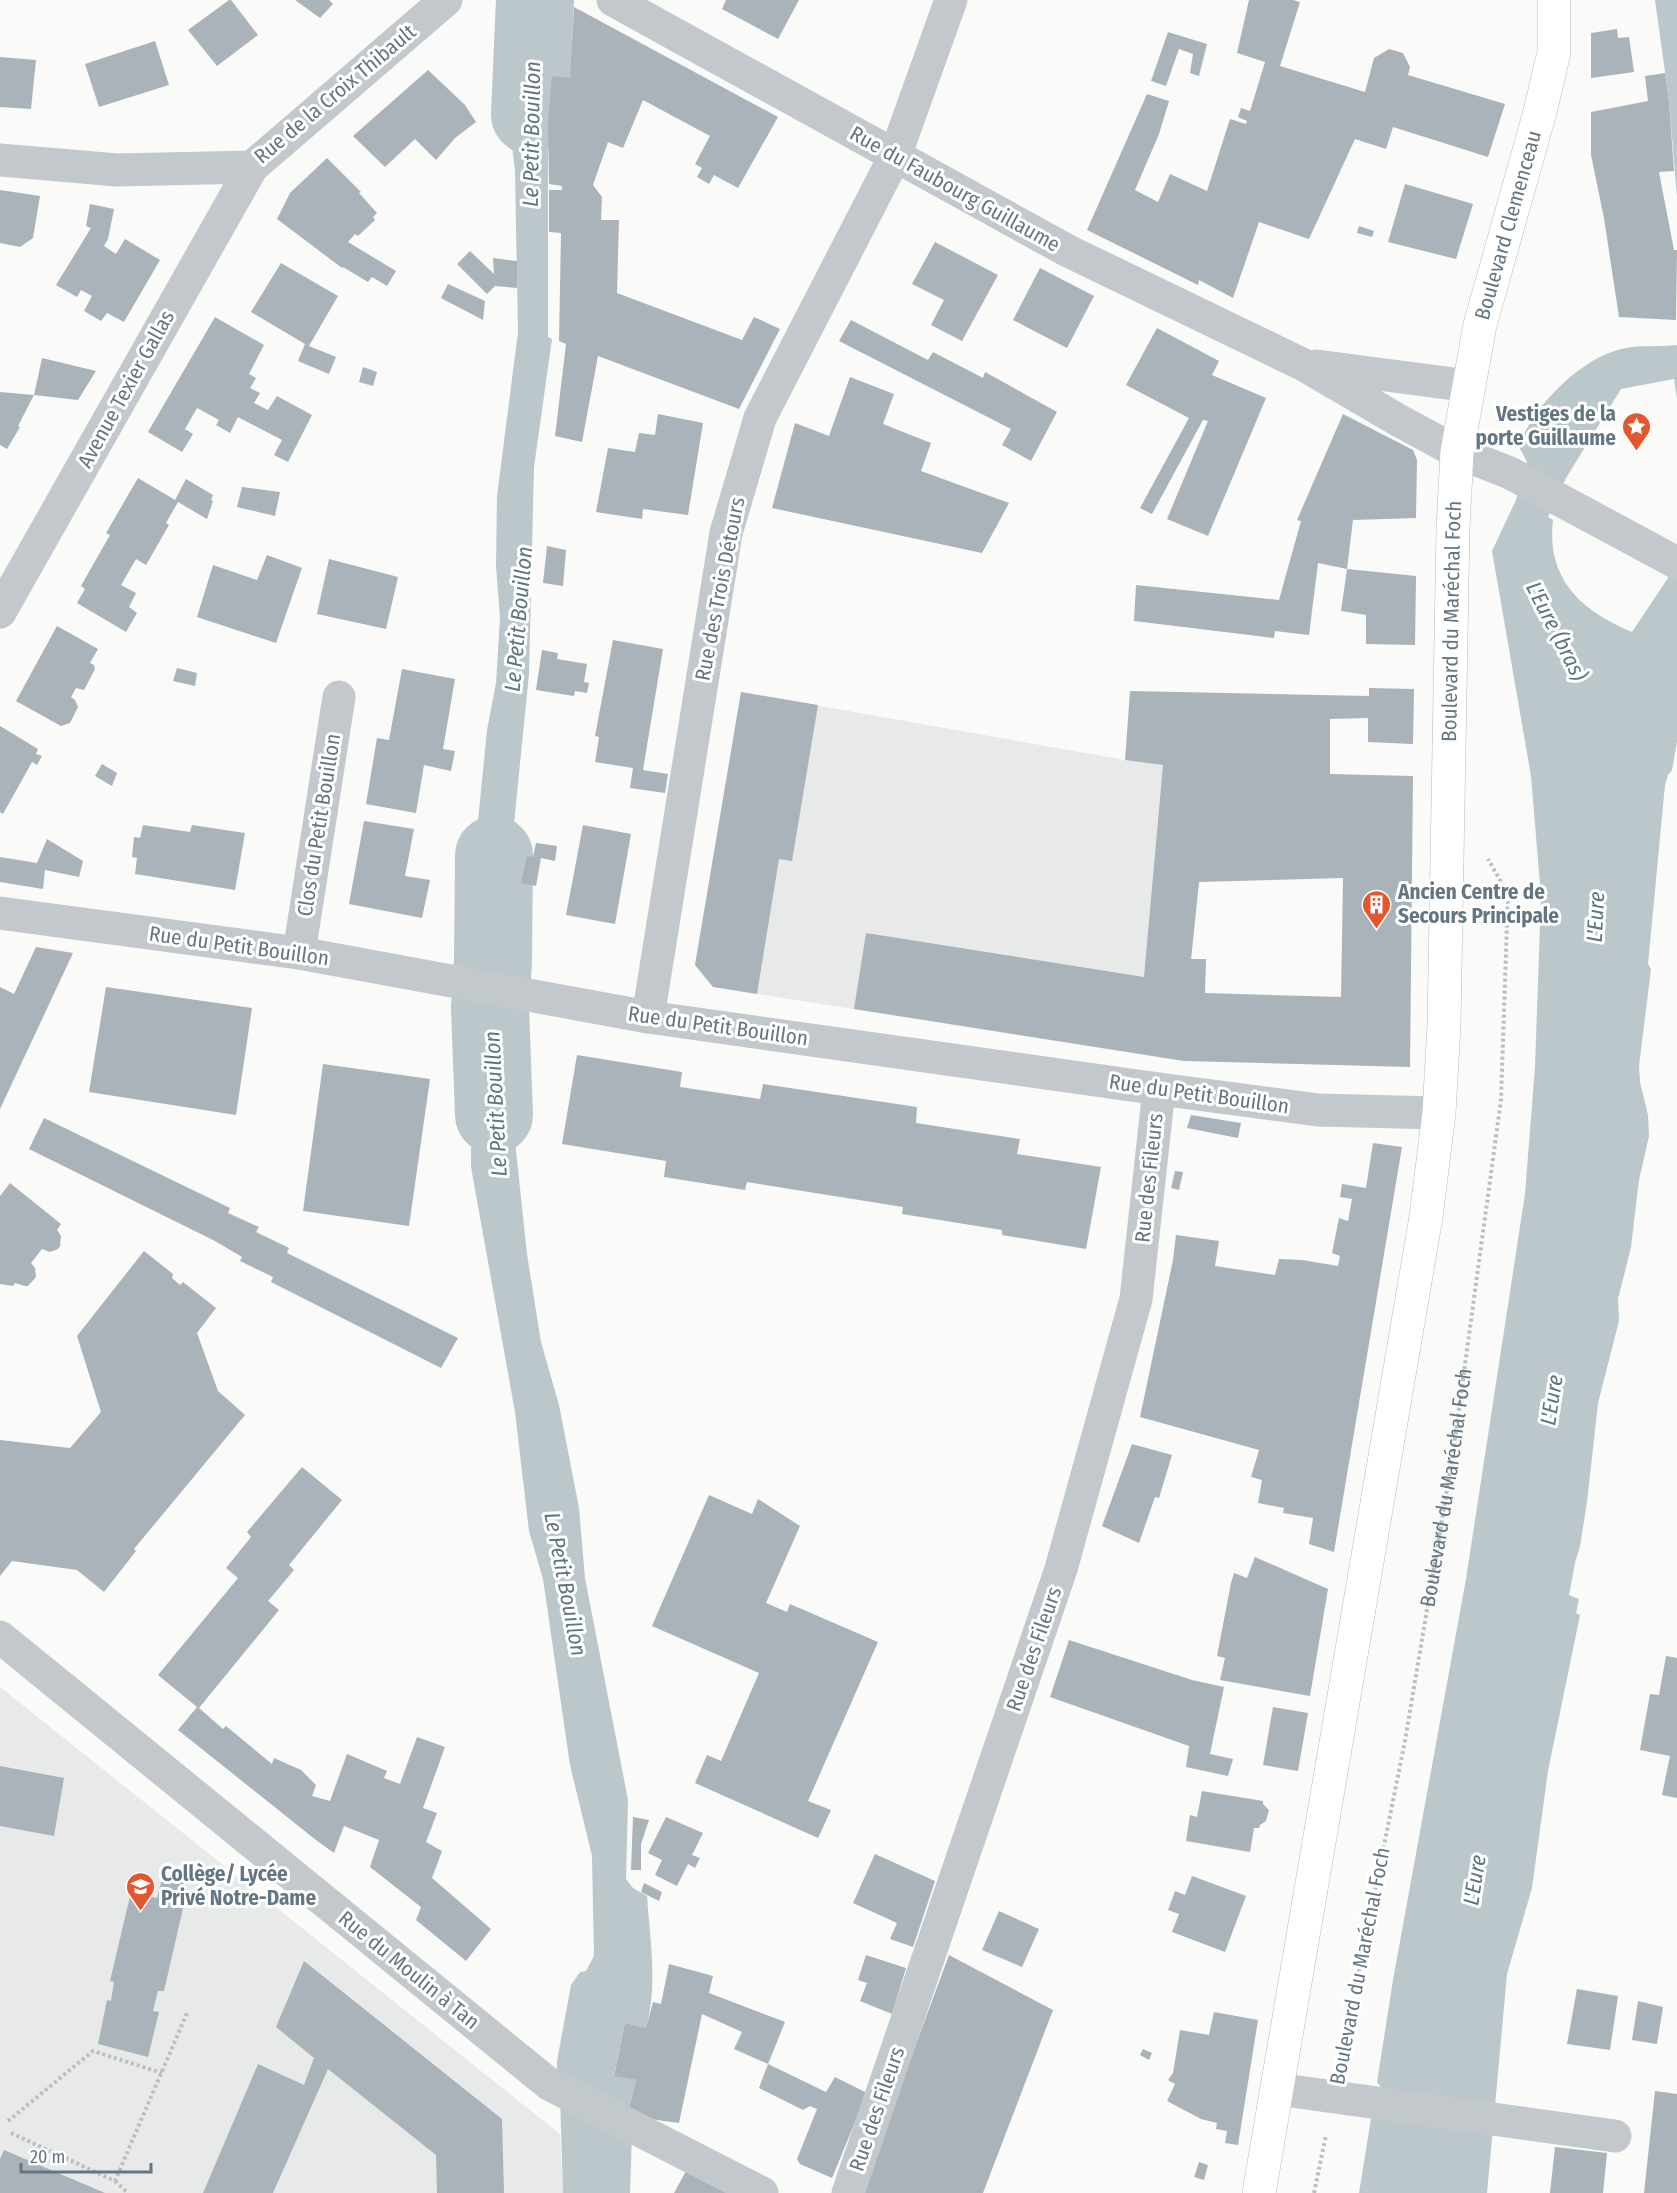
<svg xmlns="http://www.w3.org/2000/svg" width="1677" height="2193" font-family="'Fira Sans Condensed',sans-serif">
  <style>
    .built { fill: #e8e9e9 }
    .water { fill: #bbc7cb }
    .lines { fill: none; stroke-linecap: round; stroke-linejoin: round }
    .river { stroke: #bbc7cb; stroke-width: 78 }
    .building { fill: #aab3b9; fill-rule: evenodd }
    .major-casing { stroke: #b5babe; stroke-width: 34 }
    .path { stroke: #bbbfc2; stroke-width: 4; stroke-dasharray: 3 3; stroke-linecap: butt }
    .minor { stroke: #c3c8cc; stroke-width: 33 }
    .major { stroke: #fff; stroke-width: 33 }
    .labels { text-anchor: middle; stroke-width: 6; stroke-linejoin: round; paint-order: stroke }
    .street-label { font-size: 21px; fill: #657683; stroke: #fff }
    .poi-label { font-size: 21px; font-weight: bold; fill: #657683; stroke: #fff; text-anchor: start }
    .water-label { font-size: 22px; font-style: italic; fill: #60757c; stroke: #fff }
  </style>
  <rect width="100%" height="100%" fill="#fafaf8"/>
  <g class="built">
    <polygon points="741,692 1125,760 1205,743 1207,815 1191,959 1184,1061 713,987 695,965"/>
    <polygon points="0,1687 560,2134 563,2193 0,2193"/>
  </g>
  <g class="water">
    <polygon points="1655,0 1677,0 1677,197 1669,101"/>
    <polygon points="519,6 557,10 548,121 548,337 552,339 534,467 529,674 511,853 514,957 519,958 518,965 468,958 466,951 473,952 472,881 487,730 496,683 500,618 496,566 497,496 518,332 515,171 512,146 496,130 506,55"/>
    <path d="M 1677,345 L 1677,399 L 1674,379 L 1621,389 L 1566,478 L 1548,517 L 1553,520 C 1546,579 1581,611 1632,632 L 1668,578 L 1677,554 L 1677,742 L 1672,770 L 1668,775 L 1665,785 L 1648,964 L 1651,969 L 1639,1066 L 1640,1082 L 1648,1115 L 1649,1136 L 1639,1180 L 1631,1247 L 1618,1299 L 1619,1321 L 1598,1403 L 1587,1502 L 1580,1546 L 1575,1563 L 1569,1595 L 1579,1599 L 1576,1613 L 1580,1615 L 1548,1771 L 1532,1888 L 1507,1974 L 1487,2193 L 1359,2193 L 1371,2119 L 1390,2098 L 1377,2082 L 1393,1980 L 1466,1579 L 1525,1194 L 1535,1067 L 1541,896 L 1531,776 L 1492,551 L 1516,500 L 1527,462 L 1518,445 C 1524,434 1530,422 1537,412 C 1559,384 1590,355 1626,348 C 1643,345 1660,347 1677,345 Z"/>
    <path d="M 466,1004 L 519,1012 L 518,1019 L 514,1020 L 514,1132 L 527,1254 L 541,1342 L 559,1405 L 579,1508 L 585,1578 L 628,1800 L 626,1879 L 633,1888 L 647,1896 C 650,1940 658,1985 646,2028 L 625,2023 L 614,2075 L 636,2080 L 627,2116 L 557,2082 L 557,2061 L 571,1985 L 580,1972 L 586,1971 L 594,1956 L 592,1856 L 570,1765 L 543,1579 L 529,1531 L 515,1412 L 471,1167 L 472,1015 L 464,1013 Z"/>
    <polygon points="560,2096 632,2134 630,2193 563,2193"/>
  </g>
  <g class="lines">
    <g class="river">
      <polyline points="530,115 535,0"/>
      <polyline points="494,1115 490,1007 493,962 494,855"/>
    </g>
  </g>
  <g class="building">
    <polygon points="229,0 231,0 258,35 217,66 188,30"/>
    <polygon points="295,0 329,0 333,4 320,18"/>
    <polygon points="726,0 799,0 778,39 722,9"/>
    <polygon points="1249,0 1293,0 1300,2 1280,66 1365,92 1374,58 1389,49 1403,53 1410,67 1408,75 1505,104 1488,157 1393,127 1386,149 1355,139 1309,239 1259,222 1233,298 1199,280 1198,285 1087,230 1147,94 1169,101 1159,134 1135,190 1158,202 1170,174 1207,191 1230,119 1246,124 1247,121 1238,117 1241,108 1250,111 1265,62 1237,53"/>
    <polygon points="574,7 778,117 738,188 714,175 709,184 697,177 702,168 695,164 710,136 643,100 623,148 608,142 593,185 602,197 601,220 619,220 617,293 742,340 754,317 780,329 739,409 598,356 582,442 555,436 566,344 559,341 561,233 549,232 549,190 562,190 562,186 549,184 548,121 552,76 570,78"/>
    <polygon points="1617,29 1618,38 1629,37 1634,72 1591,78 1591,33"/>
    <polygon points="1168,32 1207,44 1199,76 1190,73 1193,54 1179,49 1166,86 1151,81"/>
    <polygon points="155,41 169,85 99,107 85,64"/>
    <polygon points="0,57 36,60 31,109 0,107"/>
    <polygon points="428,70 465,105 476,122 455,138 436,160 415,139 385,167 353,136"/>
    <polygon points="1665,73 1669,101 1674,171 1659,172 1674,250 1677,250 1676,320 1619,317 1604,218 1591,155 1591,112 1648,101 1645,76"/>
    <polygon points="327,158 361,192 359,193 377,213 373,217 375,220 358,236 355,234 348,242 396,271 387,286 372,277 368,282 343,267 342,268 277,219 290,193"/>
    <polygon points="1405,184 1473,204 1456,259 1388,242"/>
    <polygon points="0,190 40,196 33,238 20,247 0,243"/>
    <polygon points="90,204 114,209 108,239 104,246 116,254 125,239 160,260 124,322 107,313 101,321 84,311 92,296 81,290 77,297 56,285 91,228 86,226"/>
    <polygon points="1359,226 1374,231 1372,237 1357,233"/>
    <polygon points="935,242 998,275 962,341 931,325 944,300 912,284"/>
    <polygon points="470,251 494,274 493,258 517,261 517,288 495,286 487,294 457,264"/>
    <polygon points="281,263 338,296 309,346 336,357 329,374 298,361 305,344 251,312"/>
    <polygon points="1040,268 1094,296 1067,348 1013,320"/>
    <polygon points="448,284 485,301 483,320 441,298"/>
    <polygon points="215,317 264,345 249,374 256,378 250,388 260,393 254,403 268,410 277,396 312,415 288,462 274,455 282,440 238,417 230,433 216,425 219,420 197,408 185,429 193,434 182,452 148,432"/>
    <polygon points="851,320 928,360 933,352 983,378 985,372 1057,412 1031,461 1002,445 1011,429 839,341"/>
    <polygon points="1157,328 1219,361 1212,375 1266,398 1208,536 1167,519 1208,421 1203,420 1152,514 1140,508 1189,418 1126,385"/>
    <polygon points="42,358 96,371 78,400 34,395"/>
    <polygon points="363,367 377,372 373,386 359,382"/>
    <polygon points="850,377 894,394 883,424 931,443 921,471 1009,503 982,553 772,508 795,423 829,436"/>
    <polygon points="0,392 34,395 18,426 20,427 7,449 0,445"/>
    <polygon points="658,414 703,423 688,515 643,509 642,519 596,512 608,448 635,452 639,433 655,435"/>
    <polygon points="1343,414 1413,450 1417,460 1416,518 1353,520 1347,569 1416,576 1415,645 1366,644 1366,615 1341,611 1347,569 1318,563 1309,635 1275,631 1274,638 1134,621 1136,585 1279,600 1301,521 1297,520"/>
    <polygon points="138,478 175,500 186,479 213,495 211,500 213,501 207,519 178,502 166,523 169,525 146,565 136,559 121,585 136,593 129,607 137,613 126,632 77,603 85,589 81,586 110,535 106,533"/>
    <polygon points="242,487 280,492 275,516 237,507"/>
    <polygon points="547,546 566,550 563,586 543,583"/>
    <polygon points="267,555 302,568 276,643 197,617 213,565 257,580"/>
    <polygon points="329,559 398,577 386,629 317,614"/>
    <polygon points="57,626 98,649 90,663 94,665 95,669 84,690 76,688 71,697 75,700 78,707 70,723 61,726 16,701"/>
    <polygon points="613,640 663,649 643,770 668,774 665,793 630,788 633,768 595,762 599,737 595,736"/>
    <polygon points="542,650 558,653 557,659 587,664 584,682 589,683 587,693 575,691 574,696 536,690"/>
    <polygon points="177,668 197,673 195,686 173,681"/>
    <polygon points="402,669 455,679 443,749 455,751 451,771 424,765 416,813 366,804 377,738 389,740"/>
    <path d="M 1369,688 L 1414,689 L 1413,744 L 1368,742 L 1368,718 L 1330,719 L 1330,774 L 1413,776 L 1410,1067 L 1184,1061 L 854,1009 L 866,933 L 1144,977 L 1163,765 L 1125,760 L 1130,691 L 1369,696 ZM 1343,878 L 1341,997 L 1205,993 L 1206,959 L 1191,959 L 1199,882 Z"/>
    <polygon points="741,692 818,705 792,861 779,859 757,994 713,987 695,965"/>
    <polygon points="0,726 38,749 36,754 42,756 37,765 32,762 3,814 0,812"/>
    <polygon points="102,764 117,773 112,786 95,776"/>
    <polygon points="364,821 414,829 405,876 430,880 422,918 349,904"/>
    <polygon points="143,825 190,832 192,825 245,833 235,890 135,874 137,858 132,857 134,837 140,838"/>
    <polygon points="583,825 631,834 615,924 566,915"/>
    <polygon points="47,839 83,861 79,877 45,870 43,889 0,882 0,857 37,863"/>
    <polygon points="536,843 557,846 555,861 541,858 536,886 521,883 527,856 533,857"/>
    <polygon points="36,947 73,953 0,1109 0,987 14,994"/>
    <polygon points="106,987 252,1008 236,1115 89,1092"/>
    <polygon points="577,1055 682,1072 680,1087 760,1099 763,1084 917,1107 916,1123 1020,1139 1017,1154 1101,1167 1086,1249 1002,1235 1002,1230 902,1214 903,1207 747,1182 745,1190 664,1177 666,1161 562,1144"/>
    <polygon points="323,1064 430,1079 409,1226 303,1211"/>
    <polygon points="1191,1115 1241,1123 1238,1138 1187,1128"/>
    <polygon points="44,1118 230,1208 228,1213 259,1227 256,1232 289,1248 287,1253 458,1338 441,1368 271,1282 273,1277 240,1261 242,1257 215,1241 29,1149"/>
    <polygon points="1373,1143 1402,1147 1334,1552 1309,1544 1313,1518 1283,1513 1284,1508 1258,1503 1262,1480 1251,1477 1259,1450 1140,1417 1173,1260 1176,1235 1219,1241 1215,1266 1275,1275 1279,1259 1302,1260 1338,1266 1340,1256 1332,1253 1339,1218 1348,1221 1352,1199 1340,1197 1342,1184 1366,1188"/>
    <polygon points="1175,1171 1183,1172 1179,1190 1171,1188"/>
    <polygon points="10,1183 61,1224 57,1230 61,1236 60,1246 58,1249 50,1252 42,1249 31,1263 35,1268 36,1277 28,1286 25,1286 15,1283 13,1286 0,1284 0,1196"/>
    <polygon points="144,1251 173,1274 172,1278 180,1285 183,1282 216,1308 197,1333 218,1391 245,1415 134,1549 136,1551 104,1592 77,1570 12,1561 0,1576 0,1440 70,1448 101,1412 77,1336"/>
    <polygon points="1132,1444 1172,1455 1159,1498 1155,1497 1139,1543 1102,1526"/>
    <polygon points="302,1467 342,1500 289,1565 294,1570 268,1601 279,1610 199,1708 223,1729 226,1726 272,1764 274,1758 301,1770 316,1785 312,1796 330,1801 347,1754 387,1771 384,1778 400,1784 417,1737 445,1747 423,1808 437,1813 426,1842 442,1851 432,1878 491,1929 466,1961 416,1920 421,1907 370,1867 379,1840 344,1826 334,1853 316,1840 178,1730 197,1707 158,1675 238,1578 226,1568 251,1537 247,1532"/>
    <polygon points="709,1495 752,1514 758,1499 800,1526 766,1603 787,1612 790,1604 878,1642 808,1801 831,1810 818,1838 695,1783 707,1755 721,1761 759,1673 652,1626"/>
    <polygon points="1255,1557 1328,1589 1310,1696 1220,1680 1225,1658 1217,1656 1231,1583 1234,1573 1247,1578"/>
    <polygon points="1069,1640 1192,1680 1224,1687 1210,1754 1233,1759 1228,1776 1186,1767 1189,1746 1050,1697"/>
    <polygon points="1666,1656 1677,1658 1677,1798 1662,1795 1670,1756 1640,1750 1650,1694 1659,1695"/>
    <polygon points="1273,1707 1308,1713 1298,1771 1263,1765"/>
    <polygon points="0,1766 64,1778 54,1836 0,1826"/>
    <polygon points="1202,1791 1263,1801 1263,1804 1269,1810 1266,1821 1260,1825 1259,1828 1254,1828 1250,1852 1186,1841 1190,1815 1197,1817"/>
    <polygon points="633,1817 649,1820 641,1844 641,1870 631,1870"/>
    <polygon points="666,1817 703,1833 692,1855 700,1858 695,1868 688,1864 677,1886 655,1875 662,1860 648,1853"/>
    <polygon points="875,1854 935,1881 913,1947 890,1939 897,1923 853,1903"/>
    <polygon points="163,1875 184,1880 178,1902 184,1904 164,1991 158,1991 153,2011 159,2012 148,2057 98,2044 107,2000 111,2001 114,1982 110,1981 131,1892 157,1898"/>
    <polygon points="1192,1876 1246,1896 1225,1952 1172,1932 1179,1914 1168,1910 1175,1891 1185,1895"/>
    <polygon points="644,1883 662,1892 659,1901 641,1892"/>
    <polygon points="999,1911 1039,1929 1022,1967 982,1950"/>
    <polygon points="866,1955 906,1968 892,2014 860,2001 867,1983 858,1980"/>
    <polygon points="949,1955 1053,2010 983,2193 861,2193"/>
    <polygon points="304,1961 502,2119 504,2193 437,2193 436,2155 328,2069 273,2193 203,2193 258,2064 304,2085 314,2058 276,2027"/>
    <polygon points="669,1964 713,1976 709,1993 785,2022 768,2064 734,2049 742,2032 702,2014 679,2123 627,2116 636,2080 614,2076 625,2023 646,2028 653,2002 661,2004"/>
    <polygon points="1577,1989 1618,1996 1610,2050 1567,2044"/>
    <polygon points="1638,2001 1663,2007 1657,2044 1632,2040"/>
    <polygon points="1214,2012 1258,2020 1238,2145 1225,2143 1227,2131 1216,2129 1217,2123 1201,2119 1167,2101 1175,2084 1168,2080 1173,2073 1180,2030 1209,2035"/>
    <polygon points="1143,2049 1152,2053 1149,2060 1140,2055"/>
    <polygon points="768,2064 826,2092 835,2077 867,2093 832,2178 800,2164 797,2159 817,2109 810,2106 803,2110 759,2088"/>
    <polygon points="1655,2091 1677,2094 1677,2193 1644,2193"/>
    <polygon points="1555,2147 1607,2153 1603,2193 1550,2193"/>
    <polygon points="4,2150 105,2193 0,2193 0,2159"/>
    <polygon points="1199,2162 1208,2165 1204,2180 1194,2177"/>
    <polygon points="686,2171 729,2193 674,2193"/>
  </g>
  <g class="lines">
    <defs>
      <g id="major">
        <path id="s2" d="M 1259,2193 L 1426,1217 L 1439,1113 L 1444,1025 L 1453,528 L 1457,452 L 1480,325 L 1540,112 L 1554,52 L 1554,0"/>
      </g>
    </defs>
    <use href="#major" class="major-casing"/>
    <g class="path">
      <path id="s1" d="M 1341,2060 L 1405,1741 L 1452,1460 L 1501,1100 L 1508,894 L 1488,859"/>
      <polyline points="8,2121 93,2051 162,2073"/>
      <polyline points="11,2133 115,2181 187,2013"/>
      <polyline points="115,2181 128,2193"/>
      <polyline points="1314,2193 1326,2135"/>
    </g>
    <g class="minor">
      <polyline points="613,0 1068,251 1304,365 1398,420 1457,452 1510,473 1677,563"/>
      <polyline points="0,160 117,170 252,167 446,0"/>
      <polyline points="1317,366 1469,386"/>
      <polyline points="0,612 252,167"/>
      <polyline points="0,913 299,953 648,1017 1159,1089 1318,1110 1439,1113"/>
      <polyline points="299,953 339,697"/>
      <polyline points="648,1017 726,533 760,418 895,156 951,0"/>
      <polyline points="0,1637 549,2084 762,2193"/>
      <polyline points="1277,2089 1615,2136"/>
      <polyline points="848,2193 1061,1569 1136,1299 1159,1089"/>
    </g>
    <use href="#major" class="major"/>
  </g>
  <defs>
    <symbol id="sight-pin" viewBox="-11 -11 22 30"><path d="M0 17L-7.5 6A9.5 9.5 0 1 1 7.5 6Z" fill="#e4572e" stroke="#fff"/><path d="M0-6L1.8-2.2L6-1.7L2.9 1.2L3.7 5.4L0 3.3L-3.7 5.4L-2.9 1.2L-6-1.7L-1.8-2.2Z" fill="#fff"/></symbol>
    <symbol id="building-pin" viewBox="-11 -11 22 30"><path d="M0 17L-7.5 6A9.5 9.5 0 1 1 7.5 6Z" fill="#e4572e" stroke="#fff"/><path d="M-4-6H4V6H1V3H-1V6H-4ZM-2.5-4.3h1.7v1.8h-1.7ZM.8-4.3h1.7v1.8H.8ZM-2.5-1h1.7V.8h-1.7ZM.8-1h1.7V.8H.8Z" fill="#fff"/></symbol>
    <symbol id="school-pin" viewBox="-11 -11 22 30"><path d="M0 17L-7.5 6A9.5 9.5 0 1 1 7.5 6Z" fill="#e4572e" stroke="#fff"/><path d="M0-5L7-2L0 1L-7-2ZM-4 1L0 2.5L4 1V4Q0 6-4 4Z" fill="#fff"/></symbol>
  </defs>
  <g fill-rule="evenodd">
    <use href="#sight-pin" x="1620" y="410" width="33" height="45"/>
    <use href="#building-pin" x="1360" y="888" width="33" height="45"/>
    <use href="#school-pin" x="124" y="1870" width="33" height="45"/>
  </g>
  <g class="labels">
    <g class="street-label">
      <text transform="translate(335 94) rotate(-40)" y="7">Rue de la Croix Thibault</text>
      <text transform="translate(955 189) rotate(29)" y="7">Rue du Faubourg Guillaume</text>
      <text dy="7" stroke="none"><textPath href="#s2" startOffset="1989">Boulevard Clemenceau</textPath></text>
      <text transform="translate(126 389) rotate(-61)" y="7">Avenue Texier Gallas</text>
      <text transform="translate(720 589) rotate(-79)" y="7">Rue des Trois Détours</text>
      <text dy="7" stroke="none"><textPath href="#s2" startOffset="1587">Boulevard du Maréchal Foch</textPath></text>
      <text transform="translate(319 825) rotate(-81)" y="7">Clos du Petit Bouillon</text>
      <text transform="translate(239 946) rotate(8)" y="7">Rue du Petit Bouillon</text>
      <text transform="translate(718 1026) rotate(8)" y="7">Rue du Petit Bouillon</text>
      <text transform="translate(1199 1094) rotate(8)" y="7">Rue du Petit Bouillon</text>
      <text transform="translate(1149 1178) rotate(-84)" y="7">Rue des Fileurs</text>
      <text dy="7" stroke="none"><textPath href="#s1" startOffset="582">Boulevard du Maréchal Foch</textPath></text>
      <text transform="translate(1034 1649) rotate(-71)" y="7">Rue des Fileurs</text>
      <text transform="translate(1360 1966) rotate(-79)" y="7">Boulevard du Maréchal Foch</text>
      <text transform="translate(409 1970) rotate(39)" y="7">Rue du Moulin à Tan</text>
      <text transform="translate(877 2109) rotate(-71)" y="7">Rue des Fileurs</text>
    </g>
    <g class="poi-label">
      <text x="1616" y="421" text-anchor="end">Vestiges de la<tspan x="1616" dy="24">porte Guillaume</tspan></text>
      <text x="1398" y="899">Ancien Centre de<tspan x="1398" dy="24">Secours Principale</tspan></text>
      <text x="161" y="1881">Collège/ Lycée<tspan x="161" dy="24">Privé Notre-Dame</tspan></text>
    </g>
    <g class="water-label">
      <text transform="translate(531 134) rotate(-89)" y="8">Le Petit Bouillon</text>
      <text transform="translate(518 619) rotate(-85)" y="8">Le Petit Bouillon</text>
      <text transform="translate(1557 631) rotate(63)" y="8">L'Eure (bras)</text>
      <text transform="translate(1595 917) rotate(-87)" y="8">L'Eure</text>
      <text transform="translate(495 1104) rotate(-93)" y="8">Le Petit Bouillon</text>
      <text transform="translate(1551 1400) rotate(-81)" y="8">L'Eure</text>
      <text transform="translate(566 1584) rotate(79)" y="8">Le Petit Bouillon</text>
      <text transform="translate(1474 1880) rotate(-81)" y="8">L'Eure</text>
    </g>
  </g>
  <path d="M21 2163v9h130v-9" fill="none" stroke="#657683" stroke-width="3"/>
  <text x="30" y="2163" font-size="18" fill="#657683" stroke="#ffffff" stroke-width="4.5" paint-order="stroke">20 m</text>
</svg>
